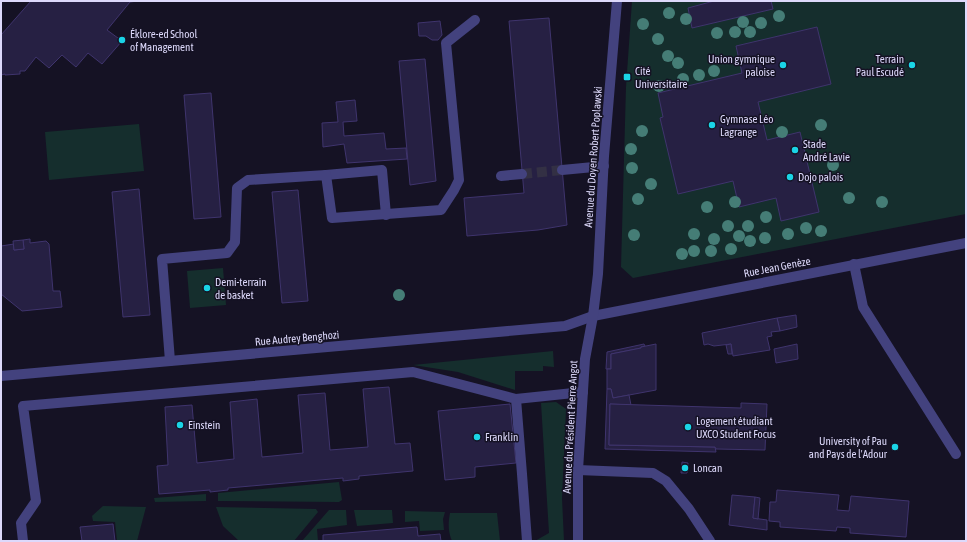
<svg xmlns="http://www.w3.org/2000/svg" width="967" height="542" font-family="'Asap Condensed',sans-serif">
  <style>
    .green { fill: #152e2d }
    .building { fill: #262043; stroke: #3f346d }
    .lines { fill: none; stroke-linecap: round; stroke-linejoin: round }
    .minor-tunnel { stroke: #333044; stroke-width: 10; stroke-dasharray: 10 5; stroke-linecap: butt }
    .minor { stroke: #43427e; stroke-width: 10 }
    .tree { fill: #457d76 }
    .poi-dot { fill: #1ad4e6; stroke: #151224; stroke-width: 1.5 }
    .labels { text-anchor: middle; stroke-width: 3; stroke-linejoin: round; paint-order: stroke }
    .poi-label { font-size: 11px; fill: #ddd9fb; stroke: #151224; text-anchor: start }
    .street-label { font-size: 11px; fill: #ddd9fb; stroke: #151224 }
  </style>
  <rect width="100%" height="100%" fill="#151224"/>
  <g class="green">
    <polygon points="632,1 966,1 966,214 633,278 621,267 626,87"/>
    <polygon points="139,124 144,171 49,180 45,132"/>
    <polygon points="223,268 226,305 190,308 187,271"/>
    <polygon points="553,351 554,367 543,366 543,371 515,371 515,390 458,372 413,365"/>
    <polygon points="556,402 566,409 562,498 564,541 535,541 549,533 541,403"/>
    <polygon points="339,482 342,500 339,502 218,501 218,493"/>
    <polygon points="206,494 206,501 155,502 154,498"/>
    <polygon points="103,506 146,507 137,541 117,541 115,522 93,521 92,516"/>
    <polygon points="216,507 316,509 318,512 294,541 239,541 223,526"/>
    <polygon points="329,510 346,510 347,525 317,529 318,541 302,541"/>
    <polygon points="354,510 392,510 393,523 357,526"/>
    <polygon points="405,511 445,512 443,519 444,530 420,531 419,521 405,522"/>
    <path d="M 450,513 L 497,513 L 500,541 L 452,541 C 448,532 448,523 450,513 Z"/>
  </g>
  <g class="building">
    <polygon points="31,1 138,1 130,2 107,30 122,41 102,64 88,53 76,67 62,55 49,68 36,57 25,71 20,71 20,74 5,75 5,74 1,75 1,35"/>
    <polygon points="714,1 771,1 773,9 692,28 688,8"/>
    <polygon points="549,18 567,225 538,230 467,236 464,198 524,193 509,21"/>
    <polygon points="440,21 442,35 438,40 432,40 426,36 419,36 418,23"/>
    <polygon points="817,27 831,84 758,102 767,140 800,132 819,212 781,221 776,198 739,207 733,181 678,194 660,118 663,117 658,93 742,73 736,46"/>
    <polygon points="425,59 436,181 410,185 399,61"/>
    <polygon points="211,93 221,217 194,219 184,95"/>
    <polygon points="355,100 357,121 343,122 344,136 384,133 386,149 406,148 407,159 347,163 344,144 323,147 322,123 338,122 336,102"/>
    <polygon points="139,189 150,315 123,317 112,192"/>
    <polygon points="298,190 308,301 282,303 272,192"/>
    <polygon points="30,239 30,243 46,241 49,244 53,291 60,291 62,307 22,311 1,294 1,246 14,244 14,250 24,249 23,240"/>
    <polygon points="23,240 24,249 14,250 13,241"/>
    <polygon points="796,315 797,327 780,331 777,318"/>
    <polygon points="777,318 780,331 771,332 772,336 767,337 770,350 733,356 731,344 714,346 708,344 704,345 702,333"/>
    <polygon points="644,344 645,346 641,347 641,348 611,354 611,369 606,369 607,352"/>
    <polygon points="656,344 656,390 613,398 611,389 607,389 607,369 611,369 611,354 641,348 641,347"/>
    <polygon points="731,344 732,354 728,354 726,345"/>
    <polygon points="797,344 798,359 776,363 774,349"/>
    <polygon points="389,387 395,444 410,443 413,471 359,476 359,479 343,481 343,478 228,488 228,490 210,492 210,490 159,494 157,466 168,465 165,407 192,405 197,463 234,459 230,402 257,399 262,457 303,453 298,395 325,393 330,450 368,447 363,389"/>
    <polygon points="607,389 611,389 613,398 629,395 631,405 610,404 609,445 715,447 716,452 605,449"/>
    <polygon points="741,403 767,404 765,450 716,449 715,447 609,445 610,404 741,408"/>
    <polygon points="510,404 516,463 475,467 475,477 445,480 438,411"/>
    <polygon points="682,462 688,463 687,473 681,473"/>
    <polygon points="777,490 839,495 837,510 849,511 851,496 909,501 906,537 850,533 850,528 837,527 836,531 780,527 780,522 769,521 770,502 776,502"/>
    <polygon points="732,495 755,497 753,518 767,520 767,530 729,525"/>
    <polygon points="755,497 760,498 758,519 753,518"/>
    <polygon points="113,524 115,541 82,541 80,527"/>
    <polygon points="417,527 418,536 440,534 441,541 323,541 323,535"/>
  </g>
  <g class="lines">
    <polyline class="minor-tunnel" points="522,174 562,170"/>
    <g class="minor">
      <polyline points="562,170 604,166"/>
      <polyline points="326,175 382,170 386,215"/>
      <polyline points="501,176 522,174"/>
      <polyline points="854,264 863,307 956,454"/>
      <polyline points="170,361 162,259 227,253 235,242 237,188 248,180 326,175 332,218 441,210 454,190 459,180 446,43 475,20"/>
      <polyline points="1,376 565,326 593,316 966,243"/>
      <polyline points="516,399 583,392"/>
      <polyline points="578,470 653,473 666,481 689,509 710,541"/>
      <polyline points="23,541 21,523 36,501 23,406 413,372 516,399 522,474 527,541"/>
      <polyline points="578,541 578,470 585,359 593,316 598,274 604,156 617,1"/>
    </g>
  </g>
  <g class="tree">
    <circle cx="669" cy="13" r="6"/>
    <circle cx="779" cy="16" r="6"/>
    <circle cx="686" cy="19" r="6"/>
    <circle cx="743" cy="22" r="6"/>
    <circle cx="761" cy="23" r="6"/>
    <circle cx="643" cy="24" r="6"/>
    <circle cx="735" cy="32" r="6"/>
    <circle cx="750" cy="32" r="6"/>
    <circle cx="717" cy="33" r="6"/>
    <circle cx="658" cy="39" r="6"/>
    <circle cx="668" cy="56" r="6"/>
    <circle cx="678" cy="63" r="6"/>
    <circle cx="714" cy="71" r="6"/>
    <circle cx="699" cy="75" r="6"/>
    <circle cx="683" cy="79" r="6"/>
    <circle cx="659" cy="86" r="6"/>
    <circle cx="821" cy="125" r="6"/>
    <circle cx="642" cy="131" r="6"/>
    <circle cx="782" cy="132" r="6"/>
    <circle cx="631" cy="149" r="6"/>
    <circle cx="833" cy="165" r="6"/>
    <circle cx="632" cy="168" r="6"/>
    <circle cx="651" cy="184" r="6"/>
    <circle cx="849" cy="198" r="6"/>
    <circle cx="638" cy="199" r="6"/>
    <circle cx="735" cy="202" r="6"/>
    <circle cx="882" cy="202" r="6"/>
    <circle cx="707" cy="207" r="6"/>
    <circle cx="766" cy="217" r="6"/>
    <circle cx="728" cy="226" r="6"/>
    <circle cx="748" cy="226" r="6"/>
    <circle cx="806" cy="228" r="6"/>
    <circle cx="821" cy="231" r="6"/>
    <circle cx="694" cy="234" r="6"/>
    <circle cx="788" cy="234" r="6"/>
    <circle cx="634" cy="235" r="6"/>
    <circle cx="739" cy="236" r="6"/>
    <circle cx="765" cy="238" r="6"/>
    <circle cx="714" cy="239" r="6"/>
    <circle cx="750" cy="241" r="6"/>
    <circle cx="731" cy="249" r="6"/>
    <circle cx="694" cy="251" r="6"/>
    <circle cx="711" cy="251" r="6"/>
    <circle cx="682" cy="254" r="6"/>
    <circle cx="399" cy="295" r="6"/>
  </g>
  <g class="poi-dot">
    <circle cx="122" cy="40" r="4"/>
    <circle cx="783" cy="65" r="4"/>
    <circle cx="912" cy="65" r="4"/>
    <rect x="623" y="73" width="8" height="8" rx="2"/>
    <circle cx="712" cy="125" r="4"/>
    <circle cx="795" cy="150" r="4"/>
    <circle cx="790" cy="177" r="4"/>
    <circle cx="207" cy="288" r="4"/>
    <circle cx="180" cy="425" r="4"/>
    <circle cx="688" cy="427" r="4"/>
    <circle cx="477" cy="437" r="4"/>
    <circle cx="895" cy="447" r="4"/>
    <circle cx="685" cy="468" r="4"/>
  </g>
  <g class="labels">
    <g class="poi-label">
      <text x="130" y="38">Éklore-ed School<tspan x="130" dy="13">of Management</tspan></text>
      <text x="775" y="63" text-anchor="end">Union gymnique<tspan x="775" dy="13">paloise</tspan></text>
      <text x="904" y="63" text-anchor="end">Terrain<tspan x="904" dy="13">Paul Escudé</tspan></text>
      <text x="635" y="75">Cité<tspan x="635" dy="13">Universitaire</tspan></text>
      <text x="720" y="123">Gymnase Léo<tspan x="720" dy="13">Lagrange</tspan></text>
      <text x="803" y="148">Stade<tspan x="803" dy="13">André Lavie</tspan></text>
      <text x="798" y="181">Dojo palois</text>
      <text x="215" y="286">Demi-terrain<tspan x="215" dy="13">de basket</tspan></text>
      <text x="696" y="425">Logement étudiant<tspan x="696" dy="13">UXCO Student Focus</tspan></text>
      <text x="188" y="429">Einstein</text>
      <text x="485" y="441">Franklin</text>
      <text x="887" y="445" text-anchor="end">University of Pau<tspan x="887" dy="13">and Pays de l'Adour</tspan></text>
      <text x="693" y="472">Loncan</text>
    </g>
    <g class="street-label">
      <text transform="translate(593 157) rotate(-86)" y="4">Avenue du Doyen Robert Poplawski</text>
      <text transform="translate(777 267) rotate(-11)" y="4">Rue Jean Genèze</text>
      <text transform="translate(297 338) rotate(-5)" y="4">Rue Audrey Benghozi</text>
      <text transform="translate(570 427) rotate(-87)" y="4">Avenue du Président Pierre Angot</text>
    </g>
  </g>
  <rect width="967" height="542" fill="none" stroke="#ddd9fb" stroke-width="4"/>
</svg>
